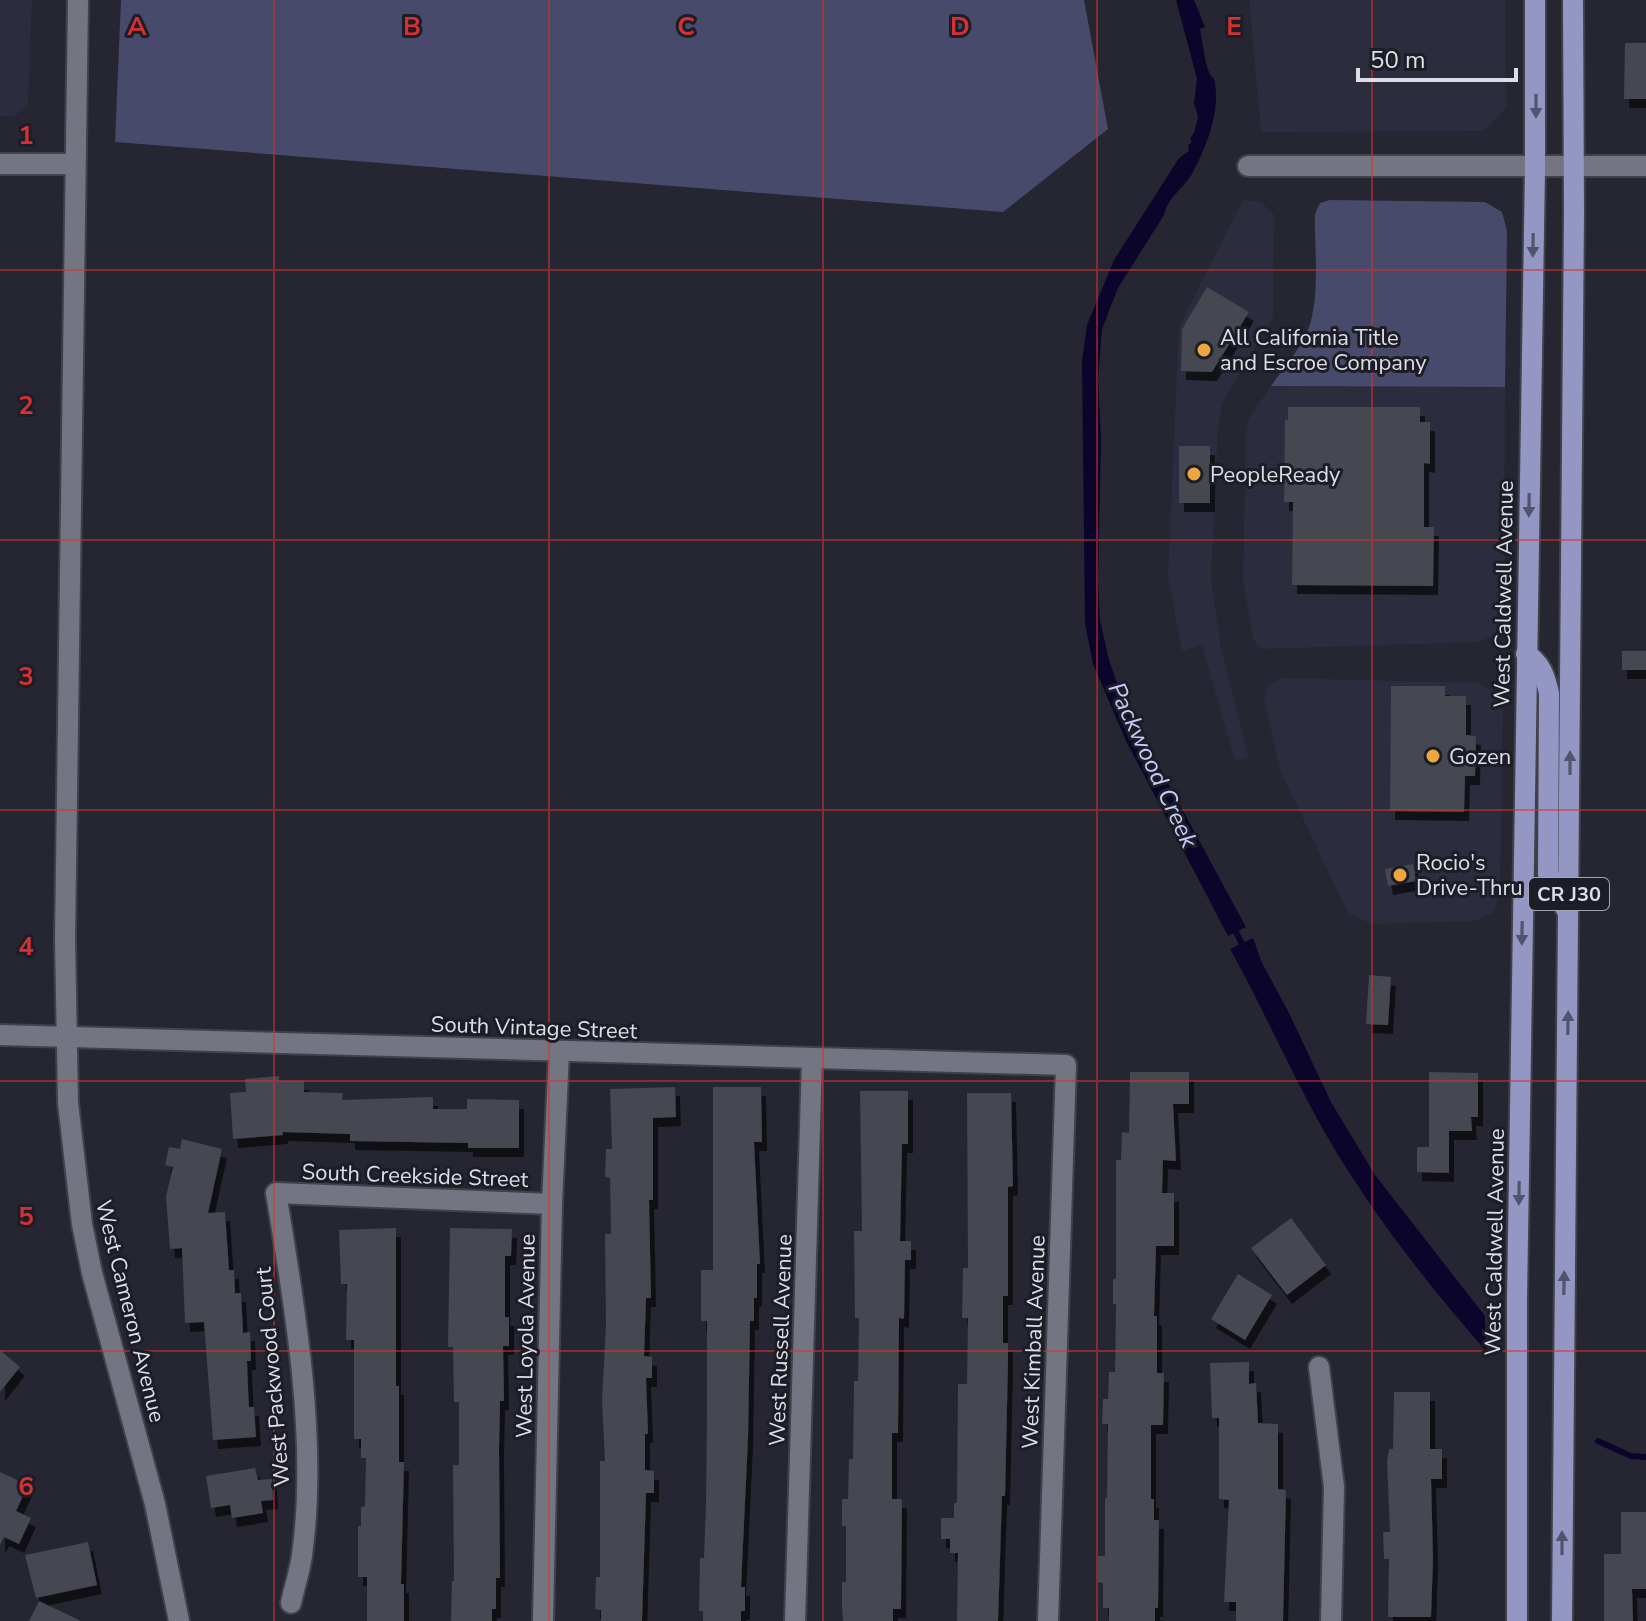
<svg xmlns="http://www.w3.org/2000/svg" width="1646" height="1621" font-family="'Nunito Sans',sans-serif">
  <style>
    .built { fill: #2b2c3d }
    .green { fill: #484a6b }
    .water { fill: #0b052c }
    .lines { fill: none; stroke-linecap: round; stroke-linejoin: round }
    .stream { stroke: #0b052c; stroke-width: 6 }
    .building { fill: #454651; filter: url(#shadow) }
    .minor-casing { stroke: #404149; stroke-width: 24 }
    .major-casing { stroke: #404149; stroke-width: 24 }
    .minor { stroke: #747582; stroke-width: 20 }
    .major { stroke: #9497c3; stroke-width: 20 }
    .oneway { fill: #52546d }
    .grid { fill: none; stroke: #d63132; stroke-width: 2; stroke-opacity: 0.55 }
    .poi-dot { fill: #f0a63e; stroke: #1c1d27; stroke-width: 3 }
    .labels { text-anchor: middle; stroke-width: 6; stroke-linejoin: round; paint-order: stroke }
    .shield { fill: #1c1d27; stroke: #a4a5ad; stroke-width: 2 }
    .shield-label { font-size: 20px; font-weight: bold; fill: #dedfe6 }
    .poi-label { font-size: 22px; fill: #dedfe6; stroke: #1c1d27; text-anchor: start }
    .street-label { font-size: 22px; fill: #dedfe6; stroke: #1c1d27 }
    .water-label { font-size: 24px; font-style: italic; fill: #c8cbf9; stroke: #1c1d27 }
    .grid-label { font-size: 26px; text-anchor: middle; font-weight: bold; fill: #d63132; stroke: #1c1d27; stroke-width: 6; stroke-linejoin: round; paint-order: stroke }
  </style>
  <defs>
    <filter id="shadow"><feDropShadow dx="5" dy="9" stdDeviation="0" flood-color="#0009"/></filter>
  </defs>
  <rect width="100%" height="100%" fill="#252631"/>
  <g class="built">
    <polygon points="0,0 32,0 28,106 14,116 0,116"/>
    <polygon points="1249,0 1505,0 1506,108 1483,131 1261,132"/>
    <polygon points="1243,200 1261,202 1274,215 1273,317 1223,402 1218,425 1211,578 1221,649 1249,757 1235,761 1202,645 1182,651 1168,577 1179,327"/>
    <polygon points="1271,386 1505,387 1504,617 1496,634 1479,642 1266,649 1258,647 1253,639 1243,579 1246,432 1249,418"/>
    <polygon points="1281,678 1479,683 1496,693 1503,712 1500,894 1493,913 1475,921 1372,924 1348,913 1280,770 1264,699 1267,686"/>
  </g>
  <g class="green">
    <polygon points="121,0 1084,0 1108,129 1003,212 115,142"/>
    <path d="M 1330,200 L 1485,202 L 1502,212 L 1507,231 L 1505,387 L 1271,386 C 1282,370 1295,355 1304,339 C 1322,306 1314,251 1315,214 L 1320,203 Z"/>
  </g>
  <g class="water">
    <path d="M 1176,0 L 1194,0 L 1205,27 L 1200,29 C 1203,43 1204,60 1209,72 C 1214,82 1213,73 1215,83 C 1220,114 1206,148 1192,174 C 1183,189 1168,197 1164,215 L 1118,288 L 1102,329 L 1098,378 L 1101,439 L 1098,580 L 1100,620 L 1109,660 L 1124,702 L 1246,927 L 1228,936 L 1126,741 L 1093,664 L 1085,624 L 1082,361 L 1087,325 L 1114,260 L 1179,158 L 1189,151 L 1188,145 L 1192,142 L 1190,138 L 1194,133 L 1198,117 L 1194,103 L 1197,79 Z"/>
    <path d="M 1253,938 L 1262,963 L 1288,1011 L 1331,1102 L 1375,1175 L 1485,1316 L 1486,1351 C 1430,1287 1379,1222 1335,1150 C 1296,1085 1267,1015 1230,949 Z"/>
  </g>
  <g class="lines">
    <g class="stream">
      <polyline points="1234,928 1245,950"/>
      <polyline points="1598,1441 1631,1456 1646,1457"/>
    </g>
  </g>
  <g class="building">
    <polygon points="1625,43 1646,43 1646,99 1624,99"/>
    <polygon points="1207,287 1249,312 1212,372 1181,371 1182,329"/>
    <polygon points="1288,407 1420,407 1420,422 1430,422 1430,464 1424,463 1424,527 1434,527 1433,586 1292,585 1293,502 1284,502 1285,419 1288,420"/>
    <rect x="1179" y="446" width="31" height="57"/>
    <rect x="1622" y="651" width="24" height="19"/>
    <polygon points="1391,686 1445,686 1445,696 1466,696 1466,735 1476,736 1475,776 1465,776 1464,812 1390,811"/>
    <polygon points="1413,864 1416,881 1388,886 1385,869"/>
    <polygon points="1369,975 1391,977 1388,1025 1366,1024"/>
    <polygon points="1130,1072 1189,1072 1189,1104 1173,1104 1176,1161 1163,1160 1162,1193 1174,1193 1174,1246 1156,1246 1154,1316 1157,1316 1157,1373 1164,1373 1163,1425 1151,1425 1151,1499 1154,1499 1154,1520 1159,1520 1158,1608 1155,1608 1155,1621 1109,1621 1109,1608 1103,1608 1103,1583 1098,1582 1098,1556 1105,1556 1105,1498 1107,1498 1108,1424 1102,1424 1103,1399 1108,1399 1109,1372 1115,1372 1116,1304 1113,1304 1113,1279 1116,1279 1116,1160 1121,1160 1122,1132 1129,1133"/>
    <polygon points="1429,1072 1478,1073 1478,1117 1471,1117 1472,1131 1449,1131 1449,1173 1417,1172 1417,1147 1429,1147"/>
    <polygon points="279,1076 279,1081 304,1081 304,1092 343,1093 342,1100 433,1097 433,1109 467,1109 467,1099 519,1100 519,1148 468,1148 468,1143 350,1141 350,1134 283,1132 283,1135 233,1139 230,1093 246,1092 245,1079"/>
    <polygon points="675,1087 676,1117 653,1118 653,1200 649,1200 651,1298 646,1298 644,1356 652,1357 652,1378 646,1378 648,1434 645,1434 645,1470 654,1471 654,1493 646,1493 642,1621 601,1621 601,1610 595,1609 596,1577 600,1577 600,1461 605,1461 602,1401 606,1324 605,1234 611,1234 610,1178 605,1177 606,1149 612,1149 610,1089"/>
    <polygon points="713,1087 761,1087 762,1142 754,1142 760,1264 757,1264 757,1298 754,1298 754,1321 750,1321 748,1438 741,1587 745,1587 745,1611 741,1611 741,1621 703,1621 703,1611 699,1611 700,1558 704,1558 706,1503 707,1412 707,1321 701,1321 701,1270 713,1270"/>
    <polygon points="860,1091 908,1091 908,1144 902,1144 900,1241 911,1241 911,1260 905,1260 904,1319 899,1318 898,1433 892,1433 892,1499 902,1499 901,1609 893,1609 893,1621 843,1621 842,1608 842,1582 846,1582 846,1526 842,1526 842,1499 848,1499 849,1459 853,1459 854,1381 858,1381 859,1318 855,1318 854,1231 862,1231"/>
    <polygon points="967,1093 1011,1093 1013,1186 1008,1187 1008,1296 1003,1296 1003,1343 1008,1343 1008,1361 1005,1496 1002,1496 998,1621 957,1621 958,1553 950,1553 950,1539 941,1539 941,1518 954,1518 954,1503 957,1503 958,1384 967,1384 968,1318 962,1318 963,1268 968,1268"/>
    <polygon points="182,1139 222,1149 208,1213 225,1212 229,1270 234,1270 235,1293 241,1293 243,1333 250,1332 251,1361 247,1361 248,1389 249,1407 254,1407 256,1437 213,1440 204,1322 185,1323 182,1248 170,1249 166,1196 173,1167 165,1165 169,1147 180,1149"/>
    <polygon points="1291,1218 1326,1265 1287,1295 1251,1248"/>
    <polygon points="396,1228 396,1386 399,1386 399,1462 404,1462 401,1584 404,1584 404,1621 367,1621 367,1577 358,1577 358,1526 361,1526 361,1507 365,1506 366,1458 361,1458 361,1439 354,1439 354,1340 346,1340 347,1284 341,1284 339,1230"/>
    <polygon points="450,1228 512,1229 511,1256 505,1256 505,1317 509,1317 509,1346 503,1346 504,1401 500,1401 499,1448 500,1578 496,1578 496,1609 492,1609 492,1621 451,1621 452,1581 454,1581 453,1465 459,1465 459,1402 454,1402 453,1347 448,1347"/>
    <polygon points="1238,1274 1272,1295 1245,1340 1211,1319"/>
    <polygon points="0,1350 20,1367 0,1392"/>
    <polygon points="1249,1362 1249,1384 1256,1383 1258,1423 1278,1424 1278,1489 1286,1490 1283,1621 1236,1621 1236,1602 1224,1602 1229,1500 1219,1499 1219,1418 1212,1418 1210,1363"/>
    <polygon points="1394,1392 1430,1392 1430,1449 1442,1449 1442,1479 1431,1479 1433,1558 1431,1617 1388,1617 1389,1559 1384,1559 1383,1532 1390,1532 1387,1462 1389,1449 1393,1449"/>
    <polygon points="255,1468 258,1480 272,1479 273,1500 261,1501 263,1513 232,1518 230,1505 211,1508 206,1476"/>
    <polygon points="0,1472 28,1485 16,1511 31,1518 19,1544 4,1537 0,1545"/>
    <polygon points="1621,1512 1646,1512 1646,1589 1632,1589 1633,1621 1604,1621 1604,1554 1621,1554"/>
    <polygon points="88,1542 97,1585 36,1598 25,1555"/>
    <polygon points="39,1601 81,1621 29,1621"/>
  </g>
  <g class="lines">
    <defs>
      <g id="minor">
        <polyline points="78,0 65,939 68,1103 82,1224 92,1273 155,1504 179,1621"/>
        <polyline points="0,164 75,164"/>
        <polyline points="1248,166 1646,166"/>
        <polyline points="0,1035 1066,1065 1048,1621"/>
        <polyline points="1319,1367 1334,1487 1331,1621"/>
        <path d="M 291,1603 C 294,1588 300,1571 302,1555 C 318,1441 295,1307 276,1193 L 552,1204"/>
        <polyline points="543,1621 552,1204 559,1052"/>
        <polyline points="795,1621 812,1060"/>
      </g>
      <g id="major">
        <path d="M 1526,654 C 1541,663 1545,676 1549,693 L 1548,874 L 1568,913"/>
        <polyline points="1517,1621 1517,1300 1535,167 1535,0"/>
        <polyline points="1562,1621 1574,212 1573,0"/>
      </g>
    </defs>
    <use href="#minor" class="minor-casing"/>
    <use href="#major" class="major-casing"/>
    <use href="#minor" class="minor"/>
    <use href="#major" class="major"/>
  </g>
  <defs><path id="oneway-solid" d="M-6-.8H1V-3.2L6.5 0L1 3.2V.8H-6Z" transform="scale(2)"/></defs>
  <g class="oneway">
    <use href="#oneway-solid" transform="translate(1536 106) rotate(90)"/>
    <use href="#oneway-solid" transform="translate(1533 245) rotate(91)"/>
    <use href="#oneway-solid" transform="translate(1529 505) rotate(91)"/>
    <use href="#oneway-solid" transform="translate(1570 763) rotate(-90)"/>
    <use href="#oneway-solid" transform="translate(1522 933) rotate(91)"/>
    <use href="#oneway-solid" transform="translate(1568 1023) rotate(-89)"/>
    <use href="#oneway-solid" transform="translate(1519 1193) rotate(91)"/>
    <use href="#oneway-solid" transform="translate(1564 1283) rotate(-89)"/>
    <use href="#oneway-solid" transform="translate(1562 1543) rotate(-90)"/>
  </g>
  <path class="grid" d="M 274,0 L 274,1621M 549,0 L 549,1621M 823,0 L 823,1621M 1097,0 L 1097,1621M 1372,0 L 1372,1621M 0,270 L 1646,270M 0,540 L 1646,540M 0,810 L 1646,810M 0,1081 L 1646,1081M 0,1351 L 1646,1351"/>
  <g class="poi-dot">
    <circle cx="1204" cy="350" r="8"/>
    <circle cx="1194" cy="474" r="8"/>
    <circle cx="1433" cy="756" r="8"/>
    <circle cx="1400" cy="875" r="8"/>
  </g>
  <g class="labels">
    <rect class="shield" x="1529" y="878" width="80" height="32" rx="6"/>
    <g class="shield-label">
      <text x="1569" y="901">CR J30</text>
    </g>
    <g class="poi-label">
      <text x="1220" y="345">All California Title<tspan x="1220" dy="25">and Escroe Company</tspan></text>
      <text x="1210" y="482">PeopleReady</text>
      <text x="1449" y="764">Gozen</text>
      <text x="1416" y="870">Rocio's<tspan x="1416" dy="25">Drive-Thru</tspan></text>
    </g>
    <g class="street-label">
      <text transform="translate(1503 594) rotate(-89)" y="8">West Caldwell Avenue</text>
      <text transform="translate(534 1027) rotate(2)" y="8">South Vintage Street</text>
      <text transform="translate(415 1175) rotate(2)" y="8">South Creekside Street</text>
      <text transform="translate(1494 1242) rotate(-89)" y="8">West Caldwell Avenue</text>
      <text transform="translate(131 1311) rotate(76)" y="8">West Cameron Avenue</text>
      <text transform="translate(525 1336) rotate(-89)" y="8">West Loyola Avenue</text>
      <text transform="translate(780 1340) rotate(-88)" y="8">West Russell Avenue</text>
      <text transform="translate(1033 1342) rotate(-88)" y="8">West Kimball Avenue</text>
      <text transform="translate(272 1377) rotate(-95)" y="8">West Packwood Court</text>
    </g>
    <g class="water-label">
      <text transform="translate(1153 765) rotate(65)" y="8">Packwood Creek</text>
    </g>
  </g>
  <g class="grid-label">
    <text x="137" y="35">A</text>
    <text x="412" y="35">B</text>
    <text x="686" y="35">C</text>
    <text x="960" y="35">D</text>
    <text x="1234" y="35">E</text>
    <text x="26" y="144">1</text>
    <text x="26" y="414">2</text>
    <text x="26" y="685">3</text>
    <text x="26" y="955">4</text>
    <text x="26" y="1225">5</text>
    <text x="26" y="1495">6</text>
  </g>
  <path d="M1358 68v12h158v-12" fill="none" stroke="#dedfe6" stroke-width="4"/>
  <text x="1370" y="68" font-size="24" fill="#dedfe6" stroke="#1c1d27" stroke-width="6" paint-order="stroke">50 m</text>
</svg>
